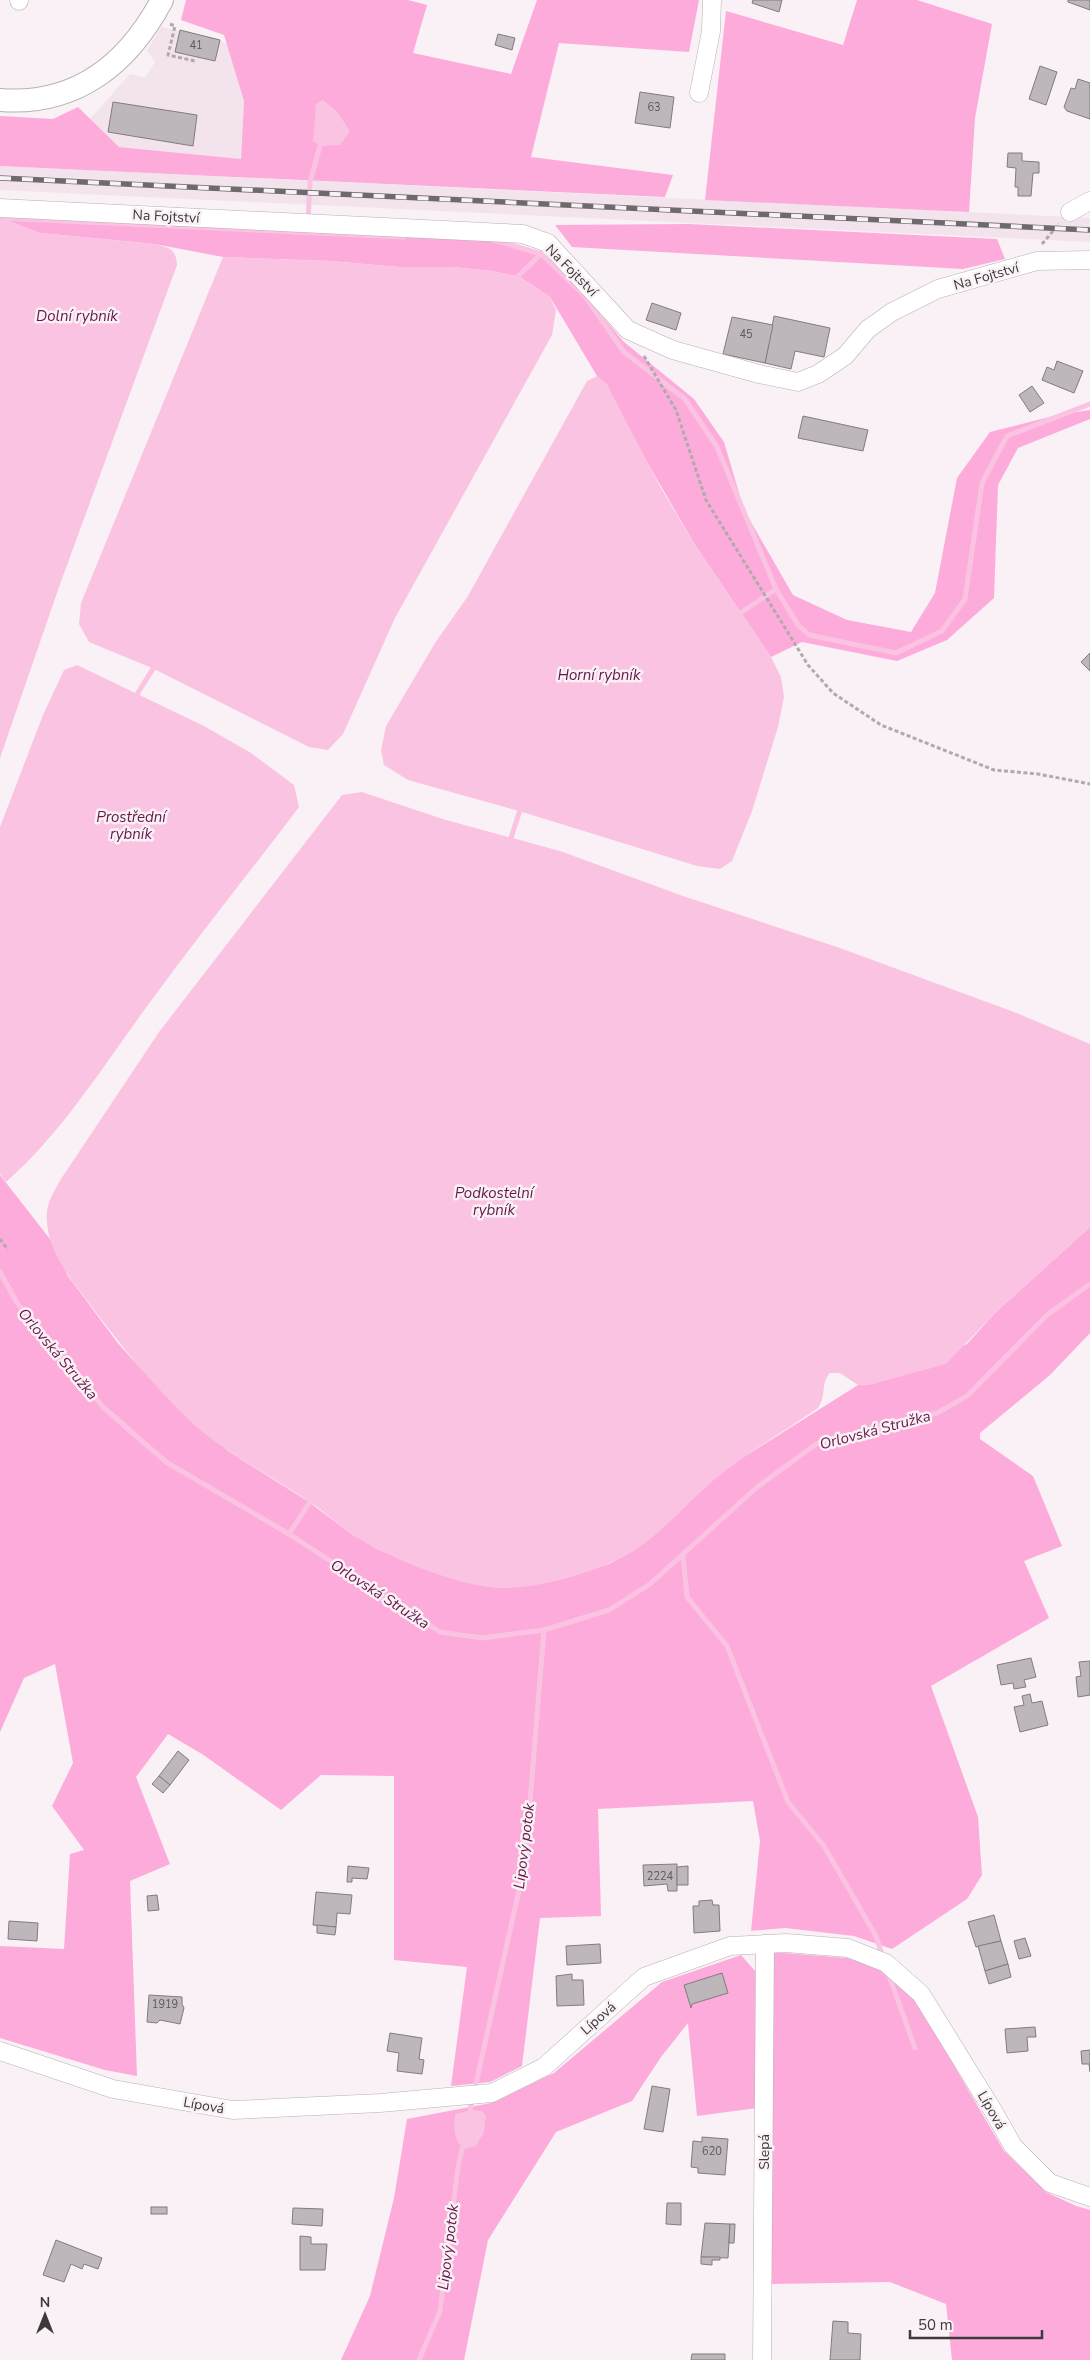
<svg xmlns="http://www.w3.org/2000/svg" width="1090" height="2360" font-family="'Nunito Sans',sans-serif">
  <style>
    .built { fill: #f3e3ec }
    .green { fill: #fdabda; fill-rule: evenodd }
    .water { fill: #fbc3e2 }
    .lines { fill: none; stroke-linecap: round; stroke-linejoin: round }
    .stream { stroke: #fbc3e2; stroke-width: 5 }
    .building { fill: #bdb6ba; stroke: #827b7f }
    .minor-casing { stroke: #b7b0b4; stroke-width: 19 }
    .tertiary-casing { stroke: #b7b0b4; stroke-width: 24 }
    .path { stroke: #b0aaad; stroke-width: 3; stroke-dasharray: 4 2.5; stroke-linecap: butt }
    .minor { stroke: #fff; stroke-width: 18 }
    .tertiary { stroke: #fff; stroke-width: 22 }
    .rail-casing { stroke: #6e6a6c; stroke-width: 5.5 }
    .rail { stroke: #f9f1f5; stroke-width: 4; stroke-dasharray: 11; stroke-linecap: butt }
    .labels { text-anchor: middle; stroke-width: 5; stroke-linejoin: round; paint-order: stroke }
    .number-label { font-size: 11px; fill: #5d595c }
    .street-label { font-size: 14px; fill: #3d3a3c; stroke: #f9f1f5 }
    .water-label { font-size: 15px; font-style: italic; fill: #65174b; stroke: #f9f1f5 }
  </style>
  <rect width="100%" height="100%" fill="#f9f1f5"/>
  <g class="built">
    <polygon points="161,27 221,41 228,45 244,101 241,159 119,147 90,119 130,74 145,78 155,62 147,51"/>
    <polygon points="0,166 1090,218 1090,242 0,190"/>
  </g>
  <g class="green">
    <path d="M 186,0 L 408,0 L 427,5 L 413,53 L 511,74 L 537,0 L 699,0 L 689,52 L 559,43 L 531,157 L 673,175 L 665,197 L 0,166 L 0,116 L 53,119 L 78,107 L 119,147 L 241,159 L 244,101 L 224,35 L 181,20 ZM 322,100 L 337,112 L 349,131 L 340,145 Z"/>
    <polygon points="857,0 917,0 992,24 975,118 969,212 705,200 726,11 843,45"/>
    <polygon points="0,218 496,241 541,254 584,295 624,342 694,399 724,442 744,510 793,595 847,620 911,632 935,593 957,478 990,432 1057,415 1090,410 1090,419 1018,448 998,485 994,598 947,640 897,661 802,642 771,657 695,545 632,436 607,385 597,376 550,297 520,277 492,271 451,267 398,267 330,261 223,257 155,244 40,233"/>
    <polygon points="688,224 997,239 1005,259 963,269 572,247 555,225"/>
    <polygon points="0,1175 50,1239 68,1276 117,1342 144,1372 228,1451 309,1502 350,1533 379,1550 435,1572 474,1584 502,1588 538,1584 609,1564 635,1550 710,1482 739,1460 858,1385 873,1384 967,1344 995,1313 1090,1227 1090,1333 1050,1375 980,1433 980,1439 1033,1476 1062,1546 1024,1561 1049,1618 931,1686 978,1817 982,1875 967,1899 892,1949 854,1936 785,1928 751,1931 760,1841 753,1801 598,1809 601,1916 540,1918 522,2066 490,2082 451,2086 467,1967 394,1960 394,1776 321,1775 281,1810 202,1754 168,1734 136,1777 170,1864 130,1881 137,2076 105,2070 0,2038 0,1946 64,1949 70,1854 84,1850 52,1806 73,1763 55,1664 24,1678 0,1732"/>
    <polygon points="771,1952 847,1958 880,1969 915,1999 1004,2151 1046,2192 1076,2206 1090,2210 1090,2360 952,2360 946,2304 890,2282 771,2284"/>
    <polygon points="741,1955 755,1971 757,2108 697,2116 688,2023 661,2057 632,2101 556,2132 488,2240 464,2360 341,2360 370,2296 394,2198 407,2119 491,2103 554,2073 662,1982"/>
  </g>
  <g class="water">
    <polygon points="322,100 337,112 350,131 340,145 320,146 313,141 316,104"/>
    <path d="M 0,218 L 40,233 L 155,244 C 170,248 176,249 177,265 L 59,587 L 0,758 Z"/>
    <polygon points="223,257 330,261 398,267 451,267 492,271 520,277 550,297 556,310 552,335 395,618 343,734 328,750 309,747 152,668 89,642 79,624 81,603"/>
    <polygon points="597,376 607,385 661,488 695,545 771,657 781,677 784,697 778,727 752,811 732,861 720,869 697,866 519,811 408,780 384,765 381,750 386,726 435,643 468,596 587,381"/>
    <path d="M 77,665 L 204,726 L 251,753 L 294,785 L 299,807 C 249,873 197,938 148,1005 C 103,1066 63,1132 6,1182 L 0,1174 L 0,827 L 43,715 L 64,670 Z"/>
    <path d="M 362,792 L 446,820 L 560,851 L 683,896 L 840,948 L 1014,1012 L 1090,1044 L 1090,1227 L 995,1313 L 946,1364 L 873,1384 L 858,1385 L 840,1373 L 830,1373 C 820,1384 827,1395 818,1408 C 785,1431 751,1450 720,1475 C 691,1498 667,1529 635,1550 C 602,1571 542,1588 503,1588 C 461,1588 383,1556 349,1532 C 335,1522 323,1510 308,1501 C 269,1474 224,1453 189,1420 C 153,1385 122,1347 92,1307 C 73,1282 49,1254 47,1222 C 45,1205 53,1193 61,1179 L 159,1032 L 342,795 Z"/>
    <path d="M 473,2110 L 482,2111 L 486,2116 L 484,2132 L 476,2146 L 464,2149 C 453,2139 454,2128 455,2114 Z"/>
  </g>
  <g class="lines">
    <g class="stream">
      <polyline points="0,218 404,237"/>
      <polyline points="308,222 310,182 320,146"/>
      <polyline points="494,240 541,254 584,295 624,352 685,399 717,447 776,589 798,625 809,635 896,653 942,631 965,599 982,483 1007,436 1090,404"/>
      <polyline points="513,281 541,254"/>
      <polyline points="736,616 776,589"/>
      <polyline points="134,699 156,664"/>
      <polyline points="509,844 521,807"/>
      <polyline points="0,1272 17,1303 103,1407 166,1462 289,1534 440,1632 482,1638 544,1630 609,1610 650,1584 756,1488 816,1444 937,1413 967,1396 1047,1315 1090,1284"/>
      <polyline points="289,1534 313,1497"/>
      <polyline points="683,1556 687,1597 727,1646 788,1802 824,1846 876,1936 883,1958"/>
      <polyline points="888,1973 915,2048"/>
      <polyline points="475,2088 525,1863 544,1630"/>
      <polyline points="469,2116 472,2101"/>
      <polyline points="419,2360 440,2311 458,2167 464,2141"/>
    </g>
  </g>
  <g class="building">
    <polygon points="753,0 782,0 779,12 752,3"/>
    <polygon points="1068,0 1090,0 1090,10 1068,2"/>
    <polygon points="180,30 220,40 215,61 175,52"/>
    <polygon points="498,34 515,38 512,50 495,45"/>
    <polygon points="1040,66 1057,72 1046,105 1029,99"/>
    <polygon points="1078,79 1090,83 1090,119 1067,111 1064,107 1071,88 1075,89"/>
    <polygon points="640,92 674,97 670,128 635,123"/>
    <polygon points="113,102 197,115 193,146 108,132"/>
    <polygon points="1008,153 1022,153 1022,161 1039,162 1039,173 1033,173 1031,196 1018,196 1018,187 1015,187 1016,168 1007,167"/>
    <polygon points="652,303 681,313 676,330 646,320"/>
    <polygon points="774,316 830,328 824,357 795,351 791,369 765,363"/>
    <polygon points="732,317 773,325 765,363 723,354"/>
    <polygon points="1057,361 1083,371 1074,393 1042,380 1047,367 1054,370"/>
    <polygon points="1032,386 1044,403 1030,412 1019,395"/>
    <polygon points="803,416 868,430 863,451 798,438"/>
    <polygon points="1090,653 1090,671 1081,662"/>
    <polygon points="1031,1658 1036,1677 1024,1680 1026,1687 1014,1689 1013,1683 1001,1685 997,1665"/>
    <polygon points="1090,1661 1090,1695 1078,1697 1076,1677 1081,1676 1079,1662"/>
    <polygon points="1030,1694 1032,1703 1042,1701 1048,1725 1020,1732 1014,1707 1024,1705 1022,1696"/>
    <polygon points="178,1751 189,1760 170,1785 159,1776"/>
    <polygon points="159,1776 170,1785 163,1793 152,1784"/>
    <polygon points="677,1864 677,1891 668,1891 667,1884 644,1886 643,1865"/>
    <polygon points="348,1866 369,1868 367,1879 352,1878 352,1882 347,1882"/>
    <polygon points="688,1866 688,1885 677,1885 677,1867"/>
    <polygon points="316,1892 352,1895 350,1914 337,1913 336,1927 313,1925"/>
    <polygon points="157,1895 159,1910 148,1911 147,1896"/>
    <polygon points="712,1900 713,1905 719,1905 720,1931 694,1933 693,1906 699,1906 699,1901"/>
    <polygon points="994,1915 1001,1941 976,1947 968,1922"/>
    <polygon points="9,1921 38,1923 37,1941 8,1939"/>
    <polygon points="317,1925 336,1927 335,1935 317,1933"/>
    <polygon points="1025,1938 1031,1956 1019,1959 1014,1941"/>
    <polygon points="1001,1941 1008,1964 985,1971 978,1946"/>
    <polygon points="600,1944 601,1963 567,1965 566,1946"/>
    <polygon points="1008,1964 1011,1977 989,1984 985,1971"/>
    <polygon points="722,1973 728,1993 692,2004 691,2008 684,1985"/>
    <polygon points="572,1974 572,1980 583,1980 584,2005 557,2006 556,1976"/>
    <polygon points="149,1995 182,1997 182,2004 184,2008 180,2024 160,2020 157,2023 147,2022"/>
    <polygon points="1035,2027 1036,2037 1027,2037 1028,2051 1007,2053 1005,2029"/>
    <polygon points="390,2033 422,2038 419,2059 424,2060 422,2074 397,2071 399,2053 387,2051"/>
    <polygon points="1090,2050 1090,2072 1089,2064 1082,2064 1081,2051"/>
    <polygon points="652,2086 670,2089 663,2132 644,2129"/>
    <polygon points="702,2137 728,2139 725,2175 698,2173 698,2168 691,2167 693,2141 702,2142"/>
    <polygon points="667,2203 681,2203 681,2225 666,2224"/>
    <rect x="151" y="2207" width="16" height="7"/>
    <polygon points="293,2208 323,2209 322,2226 292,2224"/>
    <polygon points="705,2223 730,2224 728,2258 701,2257"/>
    <polygon points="730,2224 735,2224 734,2243 729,2243"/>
    <polygon points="300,2236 311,2237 311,2244 327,2244 325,2270 300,2270"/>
    <polygon points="56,2240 102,2258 98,2269 84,2264 82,2269 71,2264 64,2282 43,2275"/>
    <polygon points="701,2257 720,2257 720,2260 712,2260 712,2265 701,2264"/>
    <polygon points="833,2321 848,2322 848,2333 861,2334 860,2360 830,2360"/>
    <polygon points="692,2354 725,2354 725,2360 691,2360"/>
  </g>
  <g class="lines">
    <defs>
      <g id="minor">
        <polyline points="19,0 19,1"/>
        <polyline points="699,93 711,31 712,0"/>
        <polyline points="0,208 523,234 548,243 628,330 673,350 759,374 798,382 818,374 845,356 868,329 892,312 938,289 1037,261 1090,260"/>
        <polyline points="1070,212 1090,201"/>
        <polyline points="0,2051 113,2089 233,2110 380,2103 492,2093 544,2067 644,1977 730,1946 786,1943 848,1948 886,1963 921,1994 992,2109 1013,2146 1050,2183 1090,2197"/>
        <polyline points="762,2360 765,1944"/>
      </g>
      <path id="tertiary" d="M 0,100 C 76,106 128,64 162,0"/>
    </defs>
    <use href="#minor" class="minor-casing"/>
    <use href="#tertiary" class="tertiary-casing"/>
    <g class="path">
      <polyline points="170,24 175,26 168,55 195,61"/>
      <polyline points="1042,244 1059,224"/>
      <polyline points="644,356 676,410 706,500 808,665 833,693 881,725 994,770 1038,774 1090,784"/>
      <polyline points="0,1239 8,1250"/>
    </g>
    <use href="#minor" class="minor"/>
    <use href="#tertiary" class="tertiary"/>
    <defs>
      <polyline id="rail" points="0,178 1090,230"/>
    </defs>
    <use href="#rail" class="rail-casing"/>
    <use href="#rail" class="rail"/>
  </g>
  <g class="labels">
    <g class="number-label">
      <text x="196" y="49">41</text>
      <text x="654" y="111">63</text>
      <text x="746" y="338">45</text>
      <text x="660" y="1880">2224</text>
      <text x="165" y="2008">1919</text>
      <text x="712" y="2155">620</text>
    </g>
    <g class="street-label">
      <text transform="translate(166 216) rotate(3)" y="5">Na Fojtství</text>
      <text transform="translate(572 270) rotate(45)" y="5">Na Fojtství</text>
      <text transform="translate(986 276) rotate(-16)" y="5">Na Fojtství</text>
      <text transform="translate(598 2018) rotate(-42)" y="5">Lípová</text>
      <text transform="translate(204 2105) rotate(10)" y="5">Lípová</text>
      <text transform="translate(992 2110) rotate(60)" y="5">Lípová</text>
      <text transform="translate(764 2152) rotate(-90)" y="5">Slepá</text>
    </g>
    <g class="water-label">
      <text x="77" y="321">Dolní rybník</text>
      <text x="599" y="680">Horní rybník</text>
      <text x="131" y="822">Prostřední<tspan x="131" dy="17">rybník</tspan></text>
      <text x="494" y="1198">Podkostelní<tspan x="494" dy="17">rybník</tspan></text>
      <text transform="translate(58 1354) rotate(50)" y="5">Orlovská Stružka</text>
      <text transform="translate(875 1430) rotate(-15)" y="5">Orlovská Stružka</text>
      <text transform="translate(380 1594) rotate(33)" y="5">Orlovská Stružka</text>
      <text transform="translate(524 1846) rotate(-83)" y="5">Lipový potok</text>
      <text transform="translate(448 2247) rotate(-83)" y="5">Lipový potok</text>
    </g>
  </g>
  <g transform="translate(45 2315)" stroke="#f9f1f5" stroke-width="4" paint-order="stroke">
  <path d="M0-4L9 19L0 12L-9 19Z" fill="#3d3a3c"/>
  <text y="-8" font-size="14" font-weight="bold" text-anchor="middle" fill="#3d3a3c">N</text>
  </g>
  <path d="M910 2330v8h132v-8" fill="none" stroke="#3d3a3c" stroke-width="2.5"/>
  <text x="918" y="2330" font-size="15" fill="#3d3a3c" stroke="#f9f1f5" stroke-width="4" paint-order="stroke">50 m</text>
</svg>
